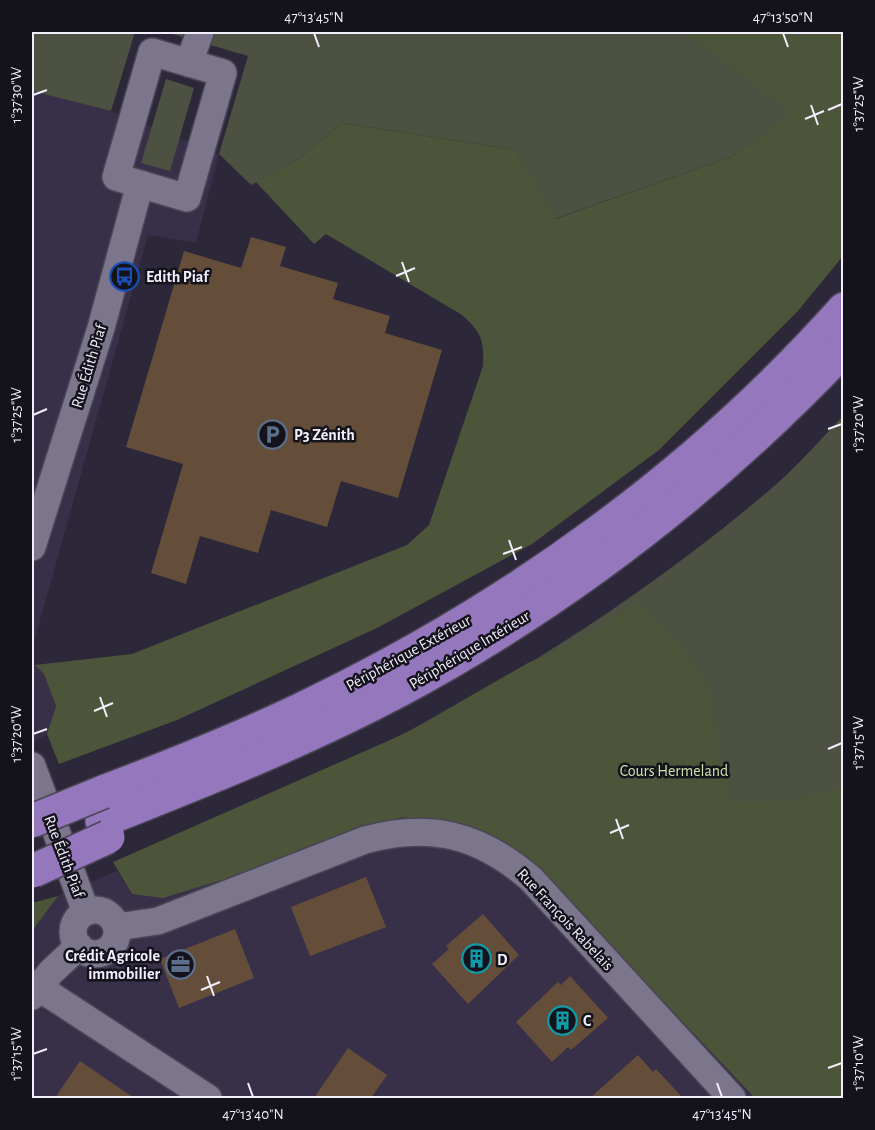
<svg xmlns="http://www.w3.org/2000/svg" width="875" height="1130" font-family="'Alegreya Sans',sans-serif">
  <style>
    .built { fill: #383049 }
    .green { fill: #4c5141 }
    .forest { fill: #4c553a }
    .building { fill: #644e39 }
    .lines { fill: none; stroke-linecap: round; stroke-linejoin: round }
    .minor-casing { stroke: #4a4556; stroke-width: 30 }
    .highway-casing { stroke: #4a4556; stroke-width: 36 }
    .minor { stroke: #7c768d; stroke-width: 27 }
    .highway { stroke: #9477bd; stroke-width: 33 }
    .highway-bridge-casing { stroke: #4a4556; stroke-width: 36; stroke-linecap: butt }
    .highway-bridge { stroke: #9477bd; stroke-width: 33 }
    .ticks { fill: none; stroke: #f2eefc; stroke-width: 2 }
    .labels { text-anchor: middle; stroke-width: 5; stroke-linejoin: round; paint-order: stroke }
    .poi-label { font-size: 16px; font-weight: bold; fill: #f2eefc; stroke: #14121a; text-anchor: start }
    .street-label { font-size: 16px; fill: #f2eefc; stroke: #14121a }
    .park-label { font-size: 16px; fill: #cfe0aa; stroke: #14121a }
    .neatline { fill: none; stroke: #f2eefc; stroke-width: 2 }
    .ticks-label { font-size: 15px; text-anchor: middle; fill: #f2eefc }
  </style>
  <rect width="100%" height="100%" fill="#2d273a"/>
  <g class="built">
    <polygon points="32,91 111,111 219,154 196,243 148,235 32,649"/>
    <polygon points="32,662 44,674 56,706 47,734 32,743"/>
    <polygon points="403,817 470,828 571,904 755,1098 32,1098 32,931 58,896 117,871 132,894 271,865"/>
  </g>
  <g class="green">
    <polygon points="32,32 135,32 111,111 32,91"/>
    <polygon points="166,32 683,32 793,113 731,157 554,219 516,150 342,123 296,161 251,185 219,154 248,56"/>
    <polygon points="166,79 194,88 170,171 141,163"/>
    <path d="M 843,416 L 843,1098 L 755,1098 L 571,904 L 470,828 L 403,817 L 370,750 C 507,685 650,591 766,493 C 794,470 818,442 843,416 Z"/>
  </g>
  <g class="forest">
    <path d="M 683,32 L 843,32 L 843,256 L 797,312 L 659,450 L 532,544 L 377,628 L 177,720 L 59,764 L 47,734 L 56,706 L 44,674 L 35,665 L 132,654 L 407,545 L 429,525 L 483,366 C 484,340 482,333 462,315 L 326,234 L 314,244 L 256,182 L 296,161 L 342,123 L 516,150 L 555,219 L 731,157 L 792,113 Z"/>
    <polygon points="637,602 685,652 705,680 731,803 794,800 843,788 843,1098 755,1098 571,904 470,828 403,817 271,865 163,898 132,894 113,862 406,733 528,663 579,640"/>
    <polygon points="58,896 32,931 32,903"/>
  </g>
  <g class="building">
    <polygon points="251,237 286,247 280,266 338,283 333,299 390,316 385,333 442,350 398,498 341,481 327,527 271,510 258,553 200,536 186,584 151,573 183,464 126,447 184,251 241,268"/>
    <polygon points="366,877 386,927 310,956 291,907"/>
    <polygon points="483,914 519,955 468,1004 432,964 449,949 446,946"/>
    <polygon points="235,929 254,978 179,1008 160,959"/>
    <polygon points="570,976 608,1018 571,1050 568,1047 552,1062 516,1022 558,982 561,985"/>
    <polygon points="348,1048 387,1075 371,1098 314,1098"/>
    <polygon points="638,1055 653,1072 656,1069 683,1098 590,1098"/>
    <polygon points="80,1061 134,1098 55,1098"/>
  </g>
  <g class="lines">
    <defs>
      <g id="minor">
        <polygon points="152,52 223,73 187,198 116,177"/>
        <polyline points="189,63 200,32"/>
        <polyline points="32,547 101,328 140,184"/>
        <polyline points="32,766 86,912"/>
        <circle cx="95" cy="932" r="22"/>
        <path d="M 117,927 L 158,921 L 365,840 C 431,822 480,835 531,879 L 732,1098"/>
        <polyline points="38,987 208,1098"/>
        <polyline points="32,996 51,972 79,946"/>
      </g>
      <g id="highway">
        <path d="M 103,792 C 174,765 245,737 312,704 C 512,607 696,475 844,309"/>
        <path d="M 102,821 C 203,781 304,741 400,690 C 565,601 715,485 844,349"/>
      </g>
    </defs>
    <use href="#minor" class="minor-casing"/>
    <use href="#highway" class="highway-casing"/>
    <use href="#minor" class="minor"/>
    <use href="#highway" class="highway"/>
    <defs>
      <g id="highway-bridge">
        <polyline points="32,821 103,792"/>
        <polyline points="33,871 108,837"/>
      </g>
    </defs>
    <use href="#highway-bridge" class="highway-bridge-casing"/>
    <use href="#highway-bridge" class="highway-bridge"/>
  </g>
  <path class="ticks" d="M 314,33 L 319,47M 783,33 L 788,47M 33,95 L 47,90M 811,105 L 818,125M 828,110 L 842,104M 805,119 L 824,111M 402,262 L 409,282M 396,276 L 415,268M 33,415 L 47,409M 828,429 L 842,424M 509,540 L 516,560M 503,554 L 522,547M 100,697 L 107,717M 94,711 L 113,703M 33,734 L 47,729M 828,749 L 842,743M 616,819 L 623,839M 610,833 L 629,825M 207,976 L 214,996M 201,990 L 220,982M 33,1054 L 47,1049M 828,1068 L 842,1063M 248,1083 L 253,1097M 717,1083 L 722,1097"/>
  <defs>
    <symbol id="bus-ring" viewBox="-11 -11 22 22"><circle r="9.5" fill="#14121a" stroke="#1a4fb4" stroke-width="1.5"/><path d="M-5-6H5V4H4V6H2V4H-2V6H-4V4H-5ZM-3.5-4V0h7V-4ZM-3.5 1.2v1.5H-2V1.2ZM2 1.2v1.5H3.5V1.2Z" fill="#1a4fb4"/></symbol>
    <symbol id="parking-ring" viewBox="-11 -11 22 22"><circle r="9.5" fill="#14121a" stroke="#5c6f8a" stroke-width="1.5"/><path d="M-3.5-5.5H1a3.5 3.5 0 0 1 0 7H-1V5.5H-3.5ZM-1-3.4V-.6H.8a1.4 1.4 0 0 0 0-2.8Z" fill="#5c6f8a"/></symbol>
    <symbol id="building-ring" viewBox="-11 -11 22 22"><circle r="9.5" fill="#14121a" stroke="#0f9aa8" stroke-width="1.5"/><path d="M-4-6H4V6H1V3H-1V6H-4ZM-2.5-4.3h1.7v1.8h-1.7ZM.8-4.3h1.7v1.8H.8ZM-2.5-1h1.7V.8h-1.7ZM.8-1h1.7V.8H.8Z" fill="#0f9aa8"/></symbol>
    <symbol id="office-ring" viewBox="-11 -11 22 22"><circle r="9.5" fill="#14121a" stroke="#5c6f8a" stroke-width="1.5"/><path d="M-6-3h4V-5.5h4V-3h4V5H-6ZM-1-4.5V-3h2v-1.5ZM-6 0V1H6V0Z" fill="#5c6f8a"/></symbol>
  </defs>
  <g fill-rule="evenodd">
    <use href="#bus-ring" x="108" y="260" width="33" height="33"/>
    <use href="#parking-ring" x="256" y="418" width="33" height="33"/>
    <use href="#building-ring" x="460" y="942" width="33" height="33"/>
    <use href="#office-ring" x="164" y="948" width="33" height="33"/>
    <use href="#building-ring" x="546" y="1004" width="33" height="33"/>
  </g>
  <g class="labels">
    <g class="poi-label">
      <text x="146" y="282">Edith Piaf</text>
      <text x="294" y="440">P3 Zénith</text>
      <text x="160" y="961" text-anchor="end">Crédit Agricole<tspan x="160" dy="18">immobilier</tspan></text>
      <text x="497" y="965">D</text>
      <text x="583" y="1026">C</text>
    </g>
    <g class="street-label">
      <text transform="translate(88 366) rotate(-73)" y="6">Rue Édith Piaf</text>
      <text transform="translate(469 649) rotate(-31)" y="6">Périphérique Intérieur</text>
      <text transform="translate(408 652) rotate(-29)" y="6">Périphérique Extérieur</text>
      <text transform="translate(65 856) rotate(69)" y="6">Rue Édith Piaf</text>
      <text transform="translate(566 919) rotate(47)" y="6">Rue François Rabelais</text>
    </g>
    <g class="park-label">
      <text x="674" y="776">Cours Hermeland</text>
    </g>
  </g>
  <rect width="875" height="1130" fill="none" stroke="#14121a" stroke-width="66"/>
  <rect x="33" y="33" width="809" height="1064" class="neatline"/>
  <g class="ticks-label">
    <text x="314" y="22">47°13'45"N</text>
    <text x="783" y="22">47°13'50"N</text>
    <text transform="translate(16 95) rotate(-90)" y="5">1°37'30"W</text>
    <text transform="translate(858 104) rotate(-90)" y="5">1°37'25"W</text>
    <text transform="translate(16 415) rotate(-90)" y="5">1°37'25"W</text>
    <text transform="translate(858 424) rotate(-90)" y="5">1°37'20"W</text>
    <text transform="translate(16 734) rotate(-90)" y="5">1°37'20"W</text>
    <text transform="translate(858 743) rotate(-90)" y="5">1°37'15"W</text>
    <text transform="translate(16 1054) rotate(-90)" y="5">1°37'15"W</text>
    <text transform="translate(858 1063) rotate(-90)" y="5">1°37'10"W</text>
    <text x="253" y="1119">47°13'40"N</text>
    <text x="722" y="1119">47°13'45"N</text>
  </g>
</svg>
